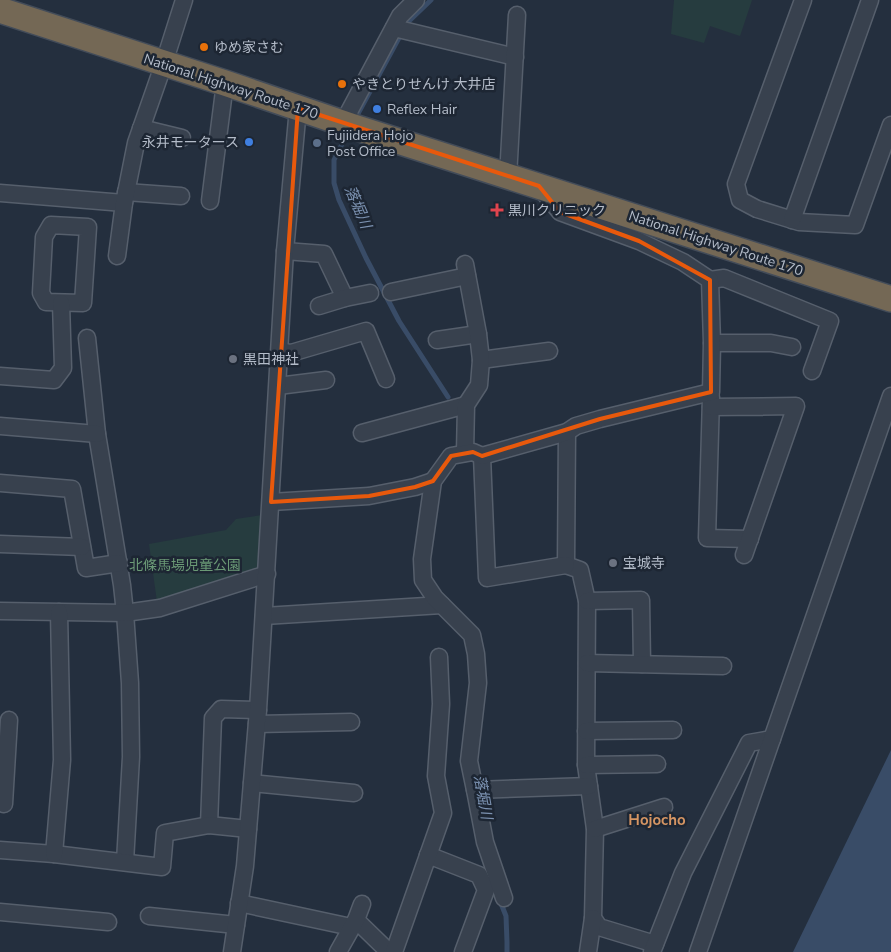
<svg xmlns="http://www.w3.org/2000/svg" width="891" height="952" font-family="'Nunito Sans','Noto Sans JP',sans-serif">
  <style>
    .green { fill: #263c3f }
    .water { fill: #394c67 }
    .lines { fill: none; stroke-linecap: round; stroke-linejoin: round }
    .stream { stroke: #394c67; stroke-width: 5 }
    .minor-casing { stroke: #565f6c; stroke-width: 19 }
    .highway-casing { stroke: #434c59; stroke-width: 28 }
    .minor { stroke: #38414e; stroke-width: 16 }
    .highway { stroke: #746855; stroke-width: 25 }
    .marked { fill: none; stroke: #e8590c; stroke-width: 4; stroke-linejoin: round }
    .food-dot { fill: #e8710a; stroke: #1d2633; stroke-width: 2 }
    .shop-dot { fill: #3f7fe0; stroke: #1d2633; stroke-width: 2 }
    .service-dot { fill: #5c6f8a; stroke: #1d2633; stroke-width: 2 }
    .health-dot { fill: #e0444e; stroke: #1d2633; stroke-width: 2 }
    .worship-dot { fill: #6b7280; stroke: #1d2633; stroke-width: 2 }
    .labels { text-anchor: middle; stroke-width: 5; stroke-linejoin: round; paint-order: stroke }
    .poi-label { font-size: 14px; fill: #b4bcc9; stroke: #1d2633; text-anchor: start }
    .street-label { font-size: 14px; fill: #b4bcc9; stroke: #1d2633 }
    .park-label { font-size: 14px; fill: #6b9a76; stroke: #1d2633 }
    .water-label { font-size: 15px; font-style: italic; fill: #7c92b1; stroke: #1d2633 }
    .neighbourhood-label { font-size: 15px; font-weight: bold; fill: #d59563; stroke: #1d2633 }
  </style>
  <rect width="100%" height="100%" fill="#242f3e"/>
  <g class="green">
    <polygon points="674,0 752,0 740,36 710,26 704,43 671,34"/>
    <polygon points="262,515 260,568 157,602 149,544 226,530 236,519"/>
  </g>
  <polygon class="water" points="891,750 891,952 793,952"/>
  <g class="lines">
    <g class="stream">
      <polyline points="354,121 407,23 431,0"/>
      <polyline points="348,132 334,160 334,183 339,200 366,258 399,321 448,397"/>
      <polyline points="500,901 506,916 507,942 507,952"/>
    </g>
    <defs>
      <g id="minor">
        <polyline points="803,0 736,184 740,200 757,209 799,222 855,225 891,125"/>
        <polyline points="394,28 515,57"/>
        <polyline points="343,123 400,16 416,0"/>
        <polyline points="141,128 182,138"/>
        <polyline points="508,177 517,15"/>
        <polyline points="126,192 181,196"/>
        <polyline points="0,193 124,203"/>
        <polyline points="210,201 225,83"/>
        <polyline points="792,220 870,0"/>
        <polygon points="51,225 88,227 83,303 46,302 41,293 44,237"/>
        <polyline points="285,251 324,254 345,298"/>
        <polyline points="117,256 124,203 136,143 164,63 184,0"/>
        <polyline points="710,280 724,278 830,321 812,371"/>
        <polyline points="391,292 467,276"/>
        <polyline points="319,306 345,298 370,293"/>
        <polyline points="87,338 97,434 122,585 125,613 130,683 131,757 125,862"/>
        <polyline points="437,340 478,334"/>
        <polyline points="712,343 771,343 792,347"/>
        <polyline points="280,351 291,353 366,331 386,379"/>
        <polyline points="481,360 549,351"/>
        <polyline points="0,376 54,380 63,368 61,303"/>
        <polyline points="278,386 326,380"/>
        <polyline points="711,397 707,538 750,539"/>
        <polyline points="711,407 796,406 744,555"/>
        <polyline points="0,426 97,434"/>
        <polyline points="567,432 566,565 580,570 587,601 586,765 595,829 593,918 599,927 655,944"/>
        <polyline points="362,433 466,405"/>
        <polyline points="465,453 466,405 479,385 481,360 478,334 465,264"/>
        <polyline points="482,456 487,578 566,565"/>
        <polyline points="0,483 72,489 86,568 119,563"/>
        <polyline points="271,502 369,496 415,487 433,481"/>
        <polyline points="0,544 82,547"/>
        <polyline points="587,601 641,600 642,664"/>
        <polyline points="0,611 125,613 160,608 267,574"/>
        <polyline points="264,616 442,605"/>
        <polyline points="587,663 723,666"/>
        <polyline points="257,724 351,722"/>
        <polyline points="586,731 673,730"/>
        <polyline points="586,765 657,764"/>
        <polyline points="252,783 354,793"/>
        <polyline points="475,790 589,786"/>
        <polyline points="4,804 9,720"/>
        <polyline points="209,825 213,718 221,709 258,710"/>
        <polyline points="595,829 664,807"/>
        <polyline points="0,850 54,854 162,867 165,833 209,825 248,829"/>
        <polyline points="54,854 62,760 59,612"/>
        <polyline points="428,855 479,875 486,890 463,952"/>
        <polyline points="504,898 485,842 475,790 469,761 478,683 476,654 472,635 435,598 423,580 422,559 433,481 451,456 473,452 482,456 567,432 576,426 600,419 711,392 712,343 710,280 683,262 639,241 560,212 540,188"/>
        <polyline points="239,903 351,927"/>
        <polyline points="0,912 108,922"/>
        <polyline points="149,916 236,925"/>
        <polyline points="356,920 389,952"/>
        <polyline points="232,952 245,866 258,710 285,251 298,108"/>
        <polyline points="338,952 356,920 362,904"/>
        <polyline points="394,952 443,813 436,776 441,704 439,657"/>
        <polyline points="588,952 593,918"/>
        <polyline points="652,952 683,873 749,743 772,739"/>
        <polyline points="698,952 891,396"/>
      </g>
      <polyline id="highway" points="0,10 225,83 357,128 891,299"/>
    </defs>
    <use href="#minor" class="minor-casing"/>
    <use href="#highway" class="highway-casing"/>
    <use href="#minor" class="minor"/>
    <use href="#highway" class="highway"/>
  </g>
  <path class="marked" d="M 298,108 L 539,186 L 560,212 L 639,241 L 710,280 L 711,392 L 600,419 L 482,456 L 473,452 L 451,456 L 433,481 L 415,487 L 369,496 L 271,502 Z"/>
  <g class="food-dot">
    <circle cx="204" cy="47" r="5"/>
    <circle cx="342" cy="84" r="5"/>
  </g>
  <g class="shop-dot">
    <circle cx="377" cy="109" r="5"/>
    <circle cx="249" cy="142" r="5"/>
  </g>
  <circle class="service-dot" cx="317" cy="143" r="5"/>
  <path class="health-dot" d="M494.5 202.5h5v5h5v5h-5v5h-5v-5h-5v-5h5z"/>
  <g class="worship-dot">
    <circle cx="233" cy="359" r="5"/>
    <circle cx="613" cy="563" r="5"/>
  </g>
  <g class="labels">
    <g class="poi-label">
      <text x="214" y="52">ゆめ家さむ</text>
      <text x="352" y="89">やきとりせんけ 大井店</text>
      <text x="387" y="114">Reflex Hair</text>
      <text x="327" y="140">Fujiidera Hojo<tspan x="327" dy="16">Post Office</tspan></text>
      <text x="239" y="147" text-anchor="end">永井モータース</text>
      <text x="508" y="215">黒川クリニック</text>
      <text x="243" y="364">黒田神社</text>
      <text x="623" y="568">宝城寺</text>
    </g>
    <g class="street-label">
      <text transform="translate(231 86) rotate(18)" y="5">National Highway Route 170</text>
      <text transform="translate(716 243) rotate(18)" y="5">National Highway Route 170</text>
    </g>
    <g class="park-label">
      <text x="185" y="570">北條馬場児童公園</text>
    </g>
    <g class="water-label">
      <text transform="translate(358 207) rotate(67)" y="5">落堀川</text>
      <text transform="translate(483 797) rotate(80)" y="5">落堀川</text>
    </g>
    <g class="neighbourhood-label">
      <text x="657" y="825">Hojocho</text>
    </g>
  </g>
</svg>
